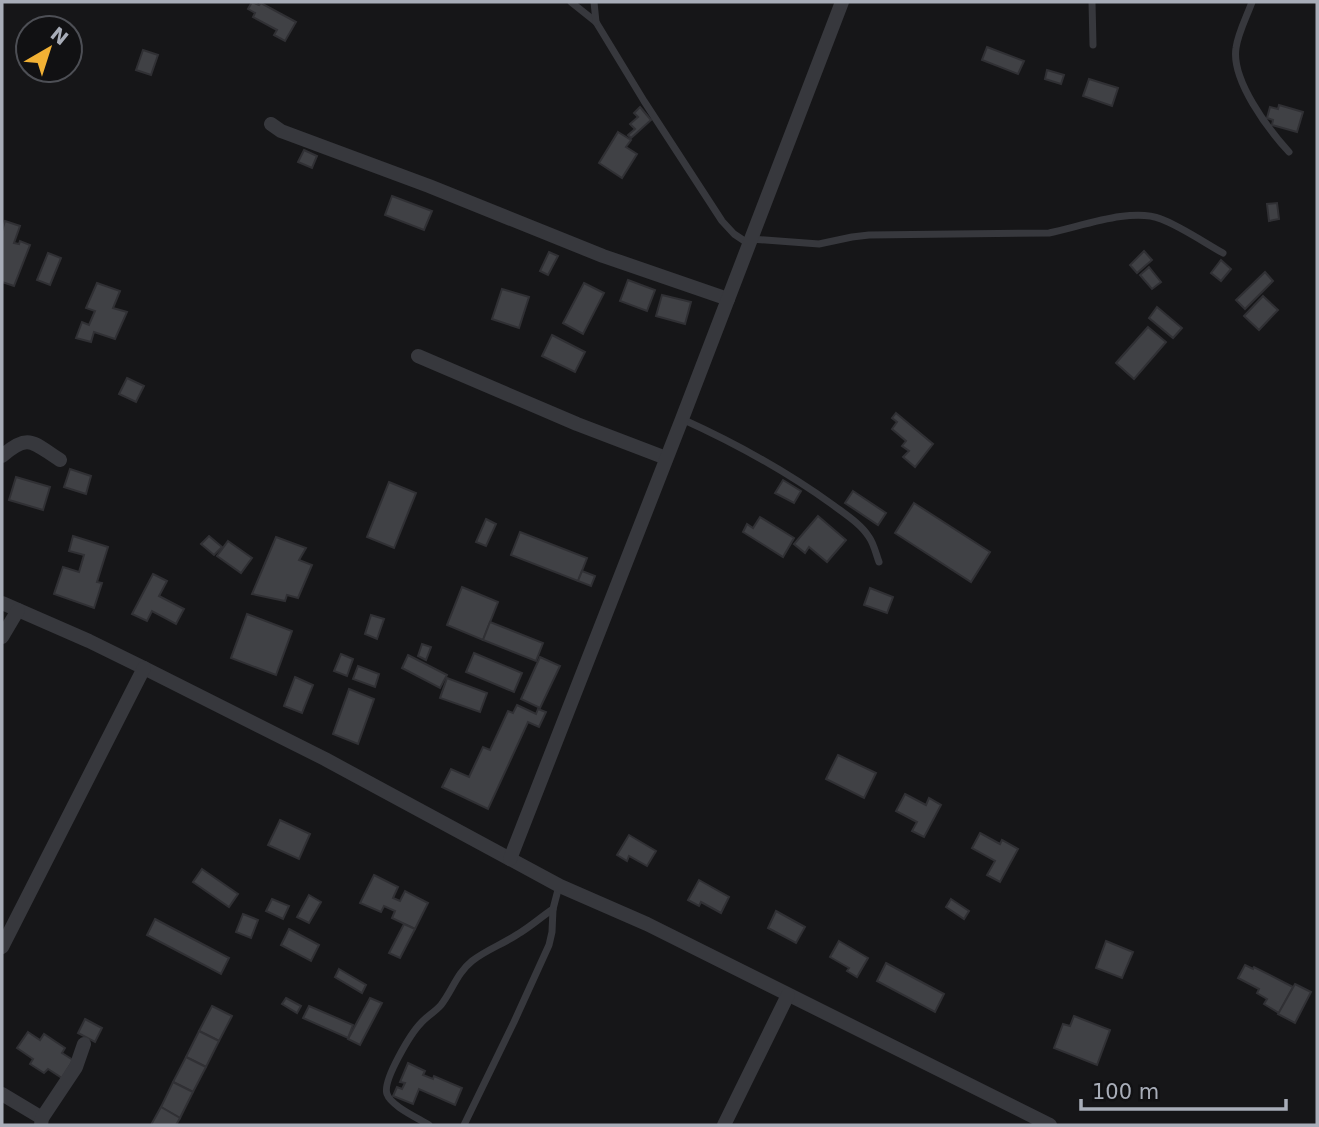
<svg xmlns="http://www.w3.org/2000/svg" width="1319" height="1127" font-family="'DejaVu Sans',sans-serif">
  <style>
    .building { fill: #404145; stroke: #303034; stroke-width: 2 }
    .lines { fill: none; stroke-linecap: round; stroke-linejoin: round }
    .service { stroke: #37383d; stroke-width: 7 }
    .minor { stroke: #37383d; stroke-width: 14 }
  </style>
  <rect width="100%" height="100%" fill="#161618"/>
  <g class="building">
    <polygon points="252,2 259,5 261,3 296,22 285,41 274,35 277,30 253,17 255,13 248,9"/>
    <polygon points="987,47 1024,61 1018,74 982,60"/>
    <polygon points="143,50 158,55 151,75 136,70"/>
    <polygon points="1047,70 1064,75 1061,84 1045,79"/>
    <polygon points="1089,79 1118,88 1112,106 1083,96"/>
    <polygon points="1279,105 1303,112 1297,132 1272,125 1273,120 1267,118 1270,107 1278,109"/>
    <polygon points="640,107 651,120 631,138 628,135 635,129 630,124 638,117 634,113"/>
    <polygon points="618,132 631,140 626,147 637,154 622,178 599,163"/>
    <polygon points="304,150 317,156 312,168 298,162"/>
    <polygon points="392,196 432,211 424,230 385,215"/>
    <polygon points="1277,203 1279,219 1269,221 1267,204"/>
    <polygon points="5,221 20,226 14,243 19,244 20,241 30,245 14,286 2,282 2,231"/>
    <polygon points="1144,251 1152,260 1137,273 1130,265"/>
    <polygon points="549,252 558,256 548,275 540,271"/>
    <polygon points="48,253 61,258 50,285 37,280"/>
    <polygon points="1221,260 1231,269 1221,281 1211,273"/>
    <polygon points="1149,267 1161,282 1152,289 1140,275"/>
    <polygon points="1265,272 1273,281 1245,309 1236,300"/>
    <polygon points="628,280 655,290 647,311 620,301"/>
    <polygon points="97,283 120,291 113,308 127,312 115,339 94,332 91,342 76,338 82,322 89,325 95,311 86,308"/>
    <polygon points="584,283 604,293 583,334 563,323"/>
    <polygon points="502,289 529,297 519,328 492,319"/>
    <polygon points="662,295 691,302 685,324 656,316"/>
    <polygon points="1263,296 1278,310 1259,330 1244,316"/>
    <polygon points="1157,307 1182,328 1173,338 1149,318"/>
    <polygon points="1148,327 1166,342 1134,379 1116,363"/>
    <polygon points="552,335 585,352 575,372 542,356"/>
    <polygon points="127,378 144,386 136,402 119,394"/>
    <polygon points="896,413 933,444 915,467 903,457 909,451 902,446 906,441 892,429 897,422 892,418"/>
    <polygon points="70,469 91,476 86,494 64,487"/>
    <polygon points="16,477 50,487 43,510 9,500"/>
    <polygon points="783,480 801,491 794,503 775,493"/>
    <polygon points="389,482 416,493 394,548 367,537"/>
    <polygon points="853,491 886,513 878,525 845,503"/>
    <polygon points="914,503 990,552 971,582 895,533"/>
    <polygon points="818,516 846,540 827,562 809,547 805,553 794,544"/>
    <polygon points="760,517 794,538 783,557 743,532 747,524 753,528"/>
    <polygon points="486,519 496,524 486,546 476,542"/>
    <polygon points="520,532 587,558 578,581 511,555"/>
    <polygon points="73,536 108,547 97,582 102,583 94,608 54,594 63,567 79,572 84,555 69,551"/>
    <polygon points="209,536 222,547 214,555 201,544"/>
    <polygon points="276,537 306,548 299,560 312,565 298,598 287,595 285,601 252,594"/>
    <polygon points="228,541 252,558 241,573 217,556"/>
    <polygon points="582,571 595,576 591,586 578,581"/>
    <polygon points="153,574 167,581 159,596 184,609 176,624 152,611 147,621 132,614"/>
    <polygon points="462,587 498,602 483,640 447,625"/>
    <polygon points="870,588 893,597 887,613 864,605"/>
    <polygon points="247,614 292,631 276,675 231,658"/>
    <polygon points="371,615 384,619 377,639 365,634"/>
    <polygon points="490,622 543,643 536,661 483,640"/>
    <polygon points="422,644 431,647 426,660 418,656"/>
    <polygon points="474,653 522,673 514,692 466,672"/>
    <polygon points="341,654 353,659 347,676 334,671"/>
    <polygon points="408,655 447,675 440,688 402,668"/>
    <polygon points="540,657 560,666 540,708 521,699"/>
    <polygon points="358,666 379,674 375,687 353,679"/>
    <polygon points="295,677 313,685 302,713 284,706"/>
    <polygon points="447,678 487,693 480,712 440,698"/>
    <polygon points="349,689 374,699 358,744 333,734"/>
    <polygon points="517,705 536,714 538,709 546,712 539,727 528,722 488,809 442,787 451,769 469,777 483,747 490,750 508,711 513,713"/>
    <polygon points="838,755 876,773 864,798 826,779"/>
    <polygon points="905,794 926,805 929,798 941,805 924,837 912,831 917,822 896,811"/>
    <polygon points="280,820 310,834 299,859 268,845"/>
    <polygon points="980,833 1000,844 1002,840 1018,849 1000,882 987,875 995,861 972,848"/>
    <polygon points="629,835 656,851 647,866 629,856 627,861 617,855"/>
    <polygon points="202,869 238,894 229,907 193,882"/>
    <polygon points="374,875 398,887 393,898 400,901 405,891 428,903 415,929 392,918 395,911 384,906 381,912 360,903"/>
    <polygon points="699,880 729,897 721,913 701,902 699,906 688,900"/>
    <polygon points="309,895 321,902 309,923 297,917"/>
    <polygon points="272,899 289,906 283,919 266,911"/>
    <polygon points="951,899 969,911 964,919 946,907"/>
    <polygon points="776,911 805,927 796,943 768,928"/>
    <polygon points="243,914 258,920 251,938 236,932"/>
    <polygon points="155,919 229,958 221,974 147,935"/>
    <polygon points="404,924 415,929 400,958 389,953"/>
    <polygon points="289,929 319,945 311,961 281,945"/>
    <polygon points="839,941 868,958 857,977 847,971 849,968 830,957"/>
    <polygon points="1106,941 1133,952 1122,978 1096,968"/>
    <polygon points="886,963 944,994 935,1012 877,981"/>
    <polygon points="1245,965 1253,969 1254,967 1293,987 1279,1013 1264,1004 1267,999 1257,993 1259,989 1238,978"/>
    <polygon points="339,969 366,985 362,993 335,977"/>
    <polygon points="1295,984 1311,992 1295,1023 1278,1014"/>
    <polygon points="286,998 301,1006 297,1013 282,1004"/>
    <polygon points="370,998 382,1003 360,1045 348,1039"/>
    <polygon points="212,1006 232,1016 219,1041 199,1031"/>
    <polygon points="309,1006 353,1025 348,1038 303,1018"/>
    <polygon points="1074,1016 1110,1030 1097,1065 1054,1048 1063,1024 1070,1026"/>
    <polygon points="85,1019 102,1028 95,1042 78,1033"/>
    <polygon points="199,1031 219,1041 206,1067 186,1057"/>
    <polygon points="28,1032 40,1040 44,1034 65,1048 62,1053 73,1060 62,1078 48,1069 44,1073 30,1064 33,1059 17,1048"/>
    <polygon points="186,1057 206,1067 193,1092 173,1082"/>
    <polygon points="408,1063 425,1071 423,1075 433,1079 434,1076 462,1088 455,1105 419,1089 413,1104 393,1096 397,1087 402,1089 405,1083 400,1082"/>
    <polygon points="173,1082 193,1092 180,1118 161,1107"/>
    <polygon points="161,1107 180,1118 176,1125 151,1125"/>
  </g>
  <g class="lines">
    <g class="service">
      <polyline points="571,2 596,22 644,101 722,221 734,234 749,244"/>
      <polyline points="594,2 596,22"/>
      <polyline points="1092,2 1093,45"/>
      <path d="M 1252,2 C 1247,16 1238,33 1236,48 C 1231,80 1268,129 1289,152"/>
      <path d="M 751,239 L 819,244 L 852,237 L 869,235 L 1049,233 C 1080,227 1131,207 1161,219 C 1180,226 1205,243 1223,253"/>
      <path d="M 682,419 C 735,443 786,471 833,505 C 845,514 861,524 869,537 C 874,544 876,554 879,562"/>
      <path d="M 429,1125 C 418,1118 391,1106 387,1094 C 382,1081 411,1033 421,1023 C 427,1016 435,1012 441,1005 C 452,991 457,973 472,961 C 486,950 503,944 518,934 C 530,927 541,917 553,909"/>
      <polyline points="464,1125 514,1022 549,945 552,932 553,909 559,886"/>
    </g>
    <g class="minor">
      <polyline points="271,124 281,131 429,186 603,256 728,299"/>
      <polyline points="418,356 577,424 666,458"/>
      <path d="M 2,456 C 29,432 33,443 60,460"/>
      <polyline points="2,603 89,641 144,668 325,759 560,886 647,924 1050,1125"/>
      <polyline points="2,637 18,610"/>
      <polyline points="510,859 682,419 842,2"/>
      <polyline points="2,947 144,668"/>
      <polyline points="2,1094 42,1118"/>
      <polyline points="41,1125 42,1118 76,1067 84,1044"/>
      <polyline points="724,1125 788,995"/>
    </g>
  </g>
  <rect width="1319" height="1127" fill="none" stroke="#a8adb8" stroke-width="7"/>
  <g transform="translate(49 49) rotate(39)"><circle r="33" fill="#111113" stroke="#4d4f55" stroke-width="2"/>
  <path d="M0-5L12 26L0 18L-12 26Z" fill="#f2b134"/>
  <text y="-10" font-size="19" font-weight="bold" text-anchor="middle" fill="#a8adb8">N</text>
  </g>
  <path d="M1081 1099v10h205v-10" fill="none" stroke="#a8adb8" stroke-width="3.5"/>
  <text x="1092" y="1099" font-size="21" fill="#a8adb8" stroke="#111113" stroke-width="5" paint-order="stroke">100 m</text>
</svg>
